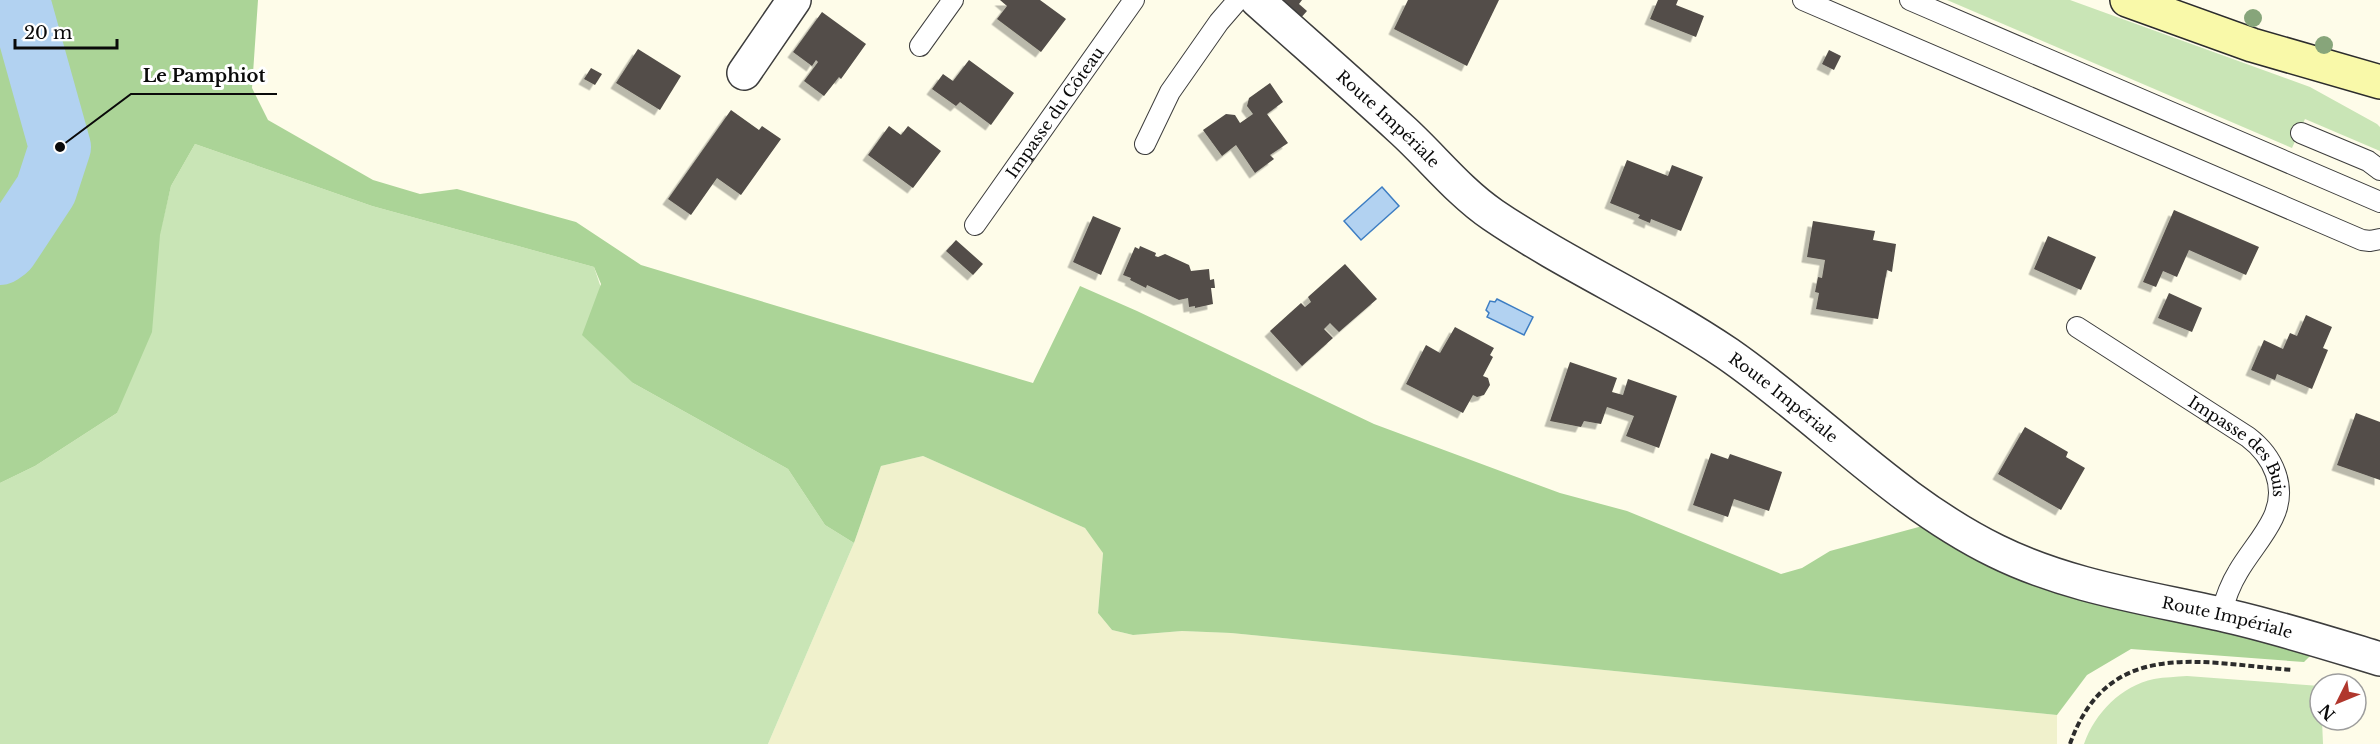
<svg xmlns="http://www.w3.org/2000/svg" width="2380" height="744" font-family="'Libre Baskerville',serif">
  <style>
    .farmland { fill: #f0f1cc }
    .green { fill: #c9e5b6 }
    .forest { fill: #abd497 }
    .water { fill: #b2d2f1; stroke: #3e7ec3; stroke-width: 1.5 }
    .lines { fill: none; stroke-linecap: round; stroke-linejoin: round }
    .river { stroke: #b2d2f1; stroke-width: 62 }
    .building { fill: #524d48; filter: url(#shadow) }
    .lane-casing { stroke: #3d3d3d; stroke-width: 22 }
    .street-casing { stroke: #3d3d3d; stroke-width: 36 }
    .secondary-casing { stroke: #2c2c2c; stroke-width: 36 }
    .path { stroke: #2c2c2c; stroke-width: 4; stroke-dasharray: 6 3; stroke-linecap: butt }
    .lane { stroke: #fff; stroke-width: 20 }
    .street { stroke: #fff; stroke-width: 33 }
    .secondary { stroke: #f9f9a9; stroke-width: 33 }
    .tree { fill: #87a57a }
    .labels { text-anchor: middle; stroke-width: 6; stroke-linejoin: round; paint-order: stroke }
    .street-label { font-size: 16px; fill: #0a0a0a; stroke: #fff }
    .leader { fill: none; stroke: #0a0a0a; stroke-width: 2 }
    .callout-dot { fill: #0a0a0a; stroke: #fff; stroke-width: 2 }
    .callout-label { font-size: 18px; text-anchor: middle; font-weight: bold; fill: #0a0a0a; stroke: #fff; stroke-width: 6; stroke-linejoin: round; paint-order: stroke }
  </style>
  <defs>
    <filter id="shadow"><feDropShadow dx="-5.5" dy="5.5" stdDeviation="0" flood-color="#0004"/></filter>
  </defs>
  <rect width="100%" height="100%" fill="#fefce9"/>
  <polygon class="farmland" points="923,456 1085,528 1103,552 1098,613 1112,630 1133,635 1182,631 1231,633 2057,715 2057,744 768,744 854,543 881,466"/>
  <g class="green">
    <polygon points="1947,0 2070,0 2310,87 2377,124 2380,127 2380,151 2305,119 2292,148"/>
    <polygon points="195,144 372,206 594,267 633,383 788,469 825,525 854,543 768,744 0,744 0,483 35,466 117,413 171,186"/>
    <path d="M 2187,676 L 2320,686 L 2320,720 L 2322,720 L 2323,744 L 2084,744 C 2095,713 2121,686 2154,679 C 2165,677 2176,677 2187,676 Z"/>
  </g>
  <polygon class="forest" points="0,0 258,0 252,88 268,120 373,180 420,194 457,189 576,222 641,265 1033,383 1080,286 1137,311 1374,424 1560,493 1627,511 1781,574 1802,568 1830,551 1952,518 2045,564 2316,650 2304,662 2131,649 2087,675 2057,715 1231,633 1182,631 1133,635 1112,630 1098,613 1103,553 1085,528 923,456 881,466 854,543 825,525 788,469 633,383 582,335 601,284 594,267 372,206 195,144 171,186 160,235 152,332 117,413 35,466 0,483"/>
  <g class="water">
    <polygon points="1382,187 1399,206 1361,240 1344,221"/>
    <polygon points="1497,299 1533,317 1524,335 1487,317 1489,313 1486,310 1490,301 1495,302"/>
  </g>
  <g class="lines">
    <polyline class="river" points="0,254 7,249 46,190 60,147 19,0"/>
  </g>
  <g class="building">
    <polygon points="1000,0 1040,0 1066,19 1041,52 997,19 1007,6"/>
    <polygon points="1276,0 1302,0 1299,4 1307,11 1299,20"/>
    <polygon points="1408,0 1499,0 1467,66 1394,29"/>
    <polygon points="1658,0 1678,0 1676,5 1704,16 1696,37 1650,19"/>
    <polygon points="822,12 866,44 841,79 839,77 824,96 804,81 818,62 816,60 812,66 793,52"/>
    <polygon points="638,49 681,76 660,110 616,83"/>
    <polygon points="1829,50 1841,56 1834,70 1822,64"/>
    <polygon points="969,60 1014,93 991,125 960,102 956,106 932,89 943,74 953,81"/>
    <polygon points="591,68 602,74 595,85 584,79"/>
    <polygon points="1270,83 1283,102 1267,114 1288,143 1270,155 1274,159 1255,173 1236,145 1222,156 1203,130 1226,114 1235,115 1240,123 1253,114 1247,106 1249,98"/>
    <polygon points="731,110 759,130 762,126 781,139 741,195 717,178 691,215 668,199"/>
    <polygon points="889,126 901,135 908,126 941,151 913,188 868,155"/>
    <polygon points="1627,160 1668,176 1672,165 1703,177 1681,231 1651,219 1650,223 1638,218 1640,215 1610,203"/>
    <polygon points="2174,210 2259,247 2246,275 2189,250 2177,277 2163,271 2156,287 2143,282"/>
    <polygon points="1093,216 1121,228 1101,275 1073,262"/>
    <polygon points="1813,221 1875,231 1873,240 1896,244 1892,272 1887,270 1878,319 1816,309 1819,293 1815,292 1818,277 1822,278 1825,260 1807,257"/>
    <polygon points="2048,236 2096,257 2081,290 2034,269"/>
    <polygon points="956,240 983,264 973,275 946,251"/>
    <polygon points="1140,246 1156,253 1155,256 1158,257 1165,254 1189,265 1191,271 1209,269 1210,280 1214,279 1215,288 1211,288 1213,304 1195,308 1195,306 1189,307 1188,298 1179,300 1147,285 1146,288 1130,280 1131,278 1123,275 1135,247 1139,249"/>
    <polygon points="1345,264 1377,299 1339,332 1330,323 1324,329 1333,338 1302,366 1270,331 1301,303 1305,307 1311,302 1308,297"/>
    <polygon points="2169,293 2202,308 2192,332 2158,318"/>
    <polygon points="2306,315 2332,327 2323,348 2328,350 2312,389 2277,374 2275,380 2251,370 2264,340 2283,349 2290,333 2297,336"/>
    <polygon points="1455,327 1494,348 1490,355 1493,357 1483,376 1488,378 1490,385 1484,395 1477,397 1473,395 1463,413 1406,384 1426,345 1440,353"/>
    <polygon points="1570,362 1617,378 1612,392 1623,395 1628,379 1677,396 1659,448 1626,436 1634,416 1607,407 1601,424 1584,421 1581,427 1550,421"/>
    <polygon points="2356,413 2380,422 2380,480 2337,465"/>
    <polygon points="2025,427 2068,452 2066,457 2085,468 2061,510 1998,474"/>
    <polygon points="1711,453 1728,459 1730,454 1782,472 1769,511 1734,499 1728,517 1693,505"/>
  </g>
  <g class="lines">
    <defs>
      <g id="lane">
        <polyline points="1803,0 2362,240 2370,241 2380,239"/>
        <polyline points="1910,0 2380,202"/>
        <polyline points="920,46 953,0"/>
        <polyline points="2301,133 2368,161 2380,170"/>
        <polyline points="1145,144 1170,92 1219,22 1238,0"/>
        <path id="s1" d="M 975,225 L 1134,0"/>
        <path id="s2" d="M 2077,327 L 2248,437 C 2273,456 2288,487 2273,518 C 2264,537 2249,553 2238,572 C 2230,585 2225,599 2221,614"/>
      </g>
      <g id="street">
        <path id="s3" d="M 1257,0 C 1305,43 1353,85 1401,129 C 1432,157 1458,191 1493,215 C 1568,266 1653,303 1728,354 C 1819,417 1896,502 1996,551 C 2067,586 2144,597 2220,614 C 2274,626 2327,643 2380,659"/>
        <polyline points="744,73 794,0"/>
      </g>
      <polyline id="secondary" points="2127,0 2252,45 2380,82"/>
    </defs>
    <use href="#lane" class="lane-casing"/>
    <use href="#street" class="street-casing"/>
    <use href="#secondary" class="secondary-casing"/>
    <path class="path" d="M 2070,744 C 2108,636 2202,663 2292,670"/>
    <use href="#lane" class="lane"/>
    <use href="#street" class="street"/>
    <use href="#secondary" class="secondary"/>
  </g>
  <g class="tree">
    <circle cx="2253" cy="18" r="9"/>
    <circle cx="2324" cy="45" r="9"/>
  </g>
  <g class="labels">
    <g class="street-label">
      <text dy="6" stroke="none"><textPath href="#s1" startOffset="138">Impasse du Côteau</textPath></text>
      <text dy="6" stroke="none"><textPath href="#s3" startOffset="177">Route Impériale</textPath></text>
      <text dy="6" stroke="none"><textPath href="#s3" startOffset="663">Route Impériale</textPath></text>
      <text dy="6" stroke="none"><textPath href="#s2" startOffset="204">Impasse des Buis</textPath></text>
      <text dy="6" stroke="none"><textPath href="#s3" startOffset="1167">Route Impériale</textPath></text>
    </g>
  </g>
  <path class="leader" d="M60 147L131 94H277"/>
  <circle class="callout-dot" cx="60" cy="147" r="6"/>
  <g class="callout-label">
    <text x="204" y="82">Le Pamphiot</text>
  </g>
  <g transform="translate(2338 702) rotate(227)"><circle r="28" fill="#ffffff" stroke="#9d9d9d" stroke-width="1.5"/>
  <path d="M0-4.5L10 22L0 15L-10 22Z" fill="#b0372d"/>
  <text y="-9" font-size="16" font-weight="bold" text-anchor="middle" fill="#0a0a0a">N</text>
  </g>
  <path d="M15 39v9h102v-9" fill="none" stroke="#0a0a0a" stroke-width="3"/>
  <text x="24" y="39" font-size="18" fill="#0a0a0a" stroke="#ffffff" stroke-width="4.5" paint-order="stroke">20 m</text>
</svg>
